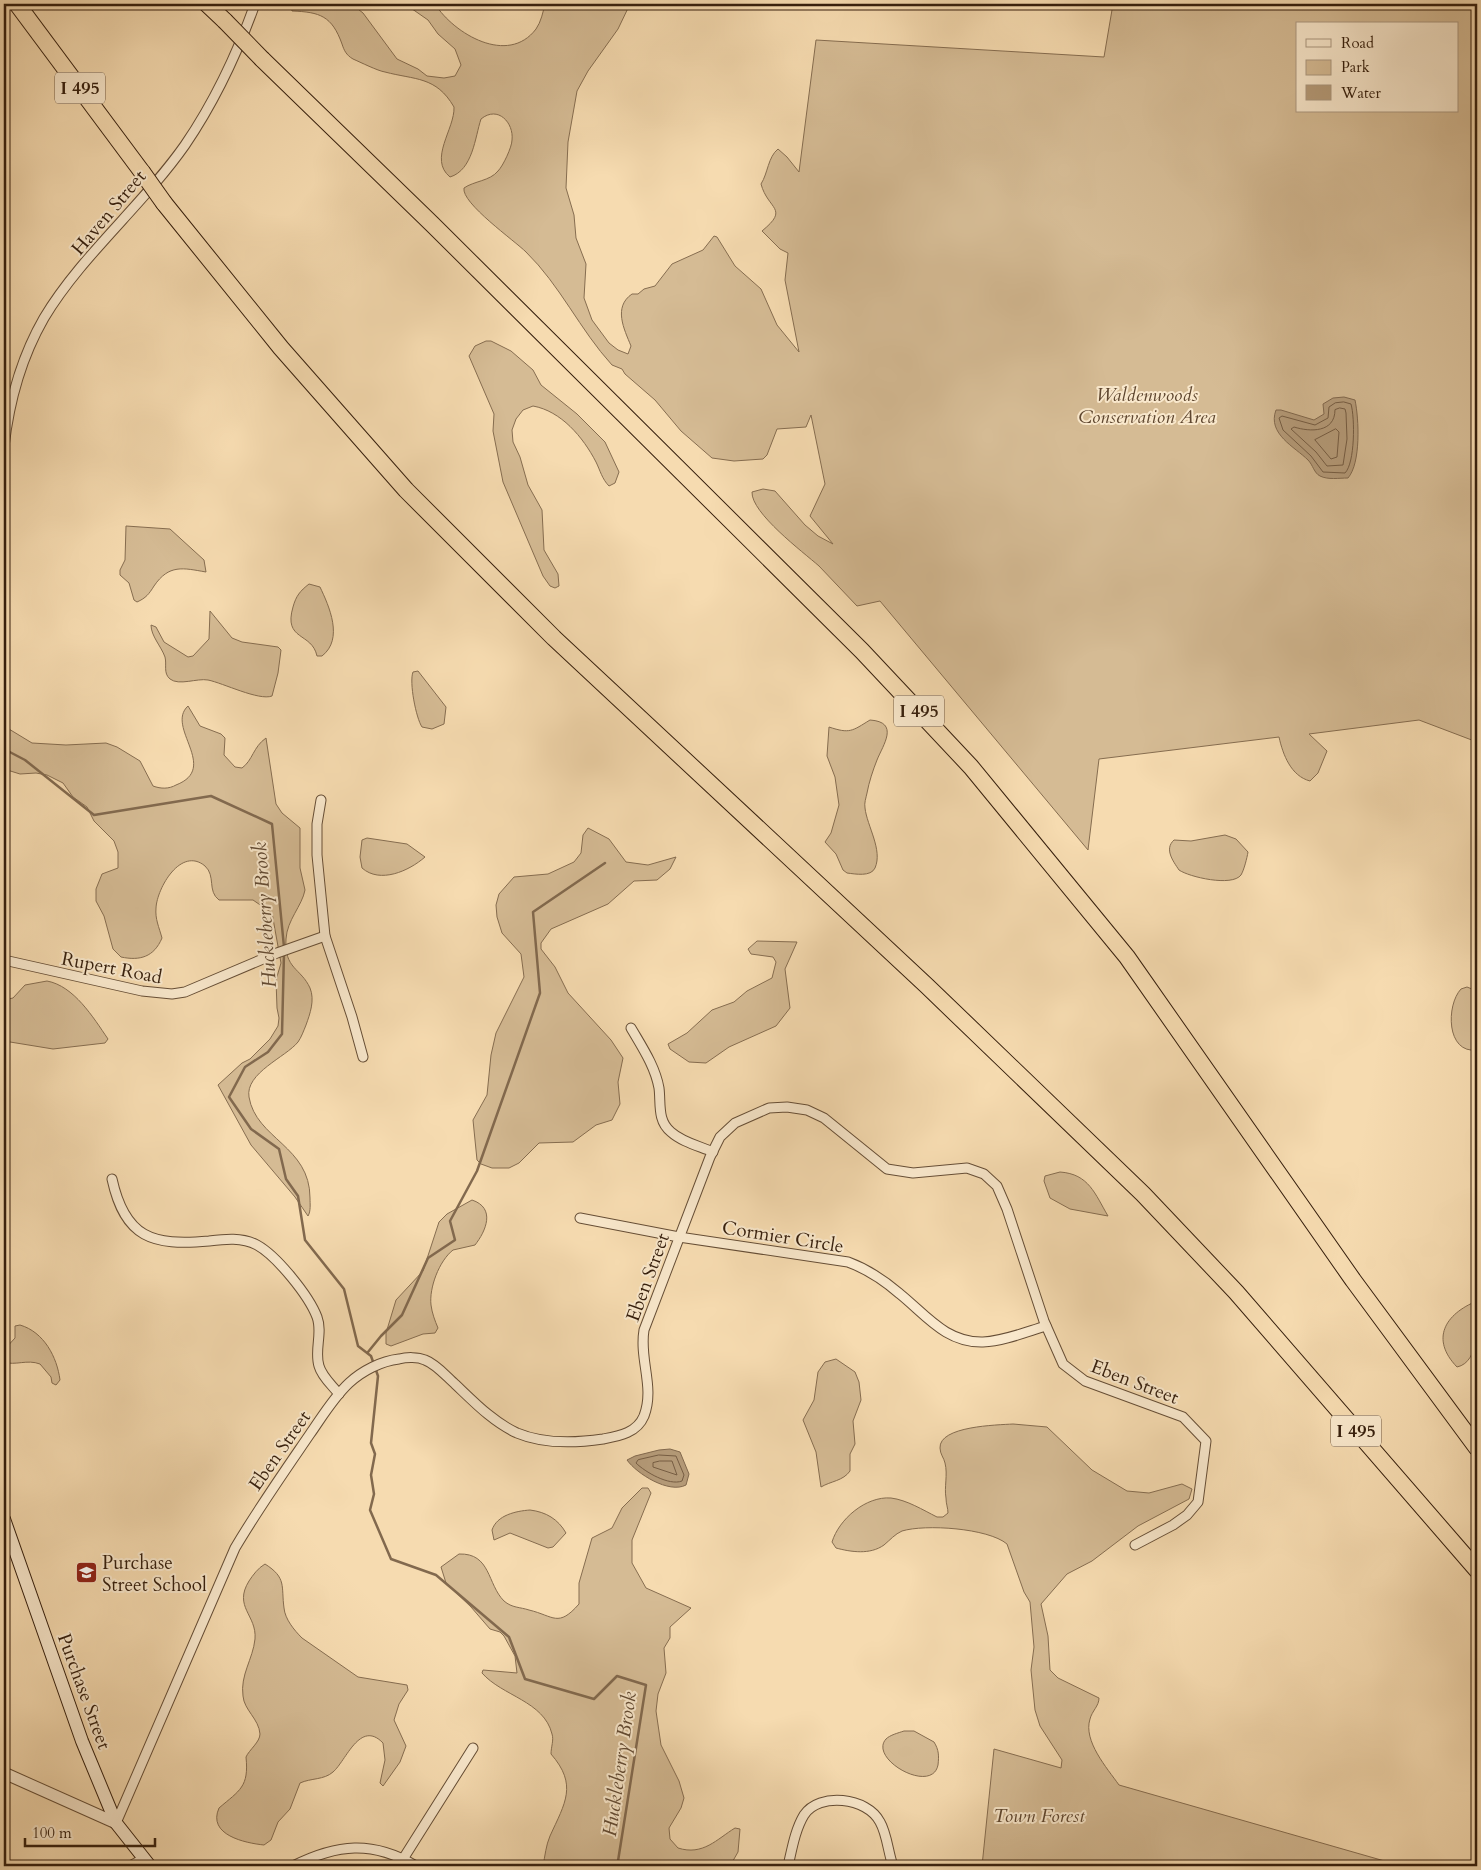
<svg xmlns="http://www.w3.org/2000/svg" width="1481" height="1870" font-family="Cardo,serif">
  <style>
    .green { fill: #d5bb94; stroke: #866d50; fill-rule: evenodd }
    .water { fill: #b59b79; stroke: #82694e }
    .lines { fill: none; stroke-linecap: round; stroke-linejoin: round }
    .shore { stroke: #765d43; stroke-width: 1 }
    .stream { stroke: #82694e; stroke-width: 2.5 }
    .minor-casing { stroke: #664e36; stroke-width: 11 }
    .tertiary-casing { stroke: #664e36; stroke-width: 13 }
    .secondary-casing { stroke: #361f0d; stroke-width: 14 }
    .motorway-casing { stroke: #361f0d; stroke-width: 18 }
    .minor { stroke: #f9e8cc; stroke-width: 9 }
    .tertiary { stroke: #f9e8cc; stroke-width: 11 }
    .secondary { stroke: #f9e8cc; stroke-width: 12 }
    .motorway { stroke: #f6dbb0; stroke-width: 16 }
    .motorway-bridge-casing { stroke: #361f0d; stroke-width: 18; stroke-linecap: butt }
    .motorway-bridge { stroke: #f6dbb0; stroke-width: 16 }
    .labels { text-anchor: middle; stroke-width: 4; stroke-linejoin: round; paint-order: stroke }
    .shield { fill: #f9e8cc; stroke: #705b46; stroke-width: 1 }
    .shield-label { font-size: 18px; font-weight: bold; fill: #361f0d }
    .street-label { font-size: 19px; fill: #361f0d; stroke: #f9e8cc }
    .park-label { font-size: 19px; font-style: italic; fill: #5e462f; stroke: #f9e8cc }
    .poi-label { font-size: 19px; fill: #361f0d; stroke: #f9e8cc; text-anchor: start }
    .water-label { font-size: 20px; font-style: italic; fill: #624a33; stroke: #f9e8cc }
  </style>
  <rect width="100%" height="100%" fill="#f6dbb0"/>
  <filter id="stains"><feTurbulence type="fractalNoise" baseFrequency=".004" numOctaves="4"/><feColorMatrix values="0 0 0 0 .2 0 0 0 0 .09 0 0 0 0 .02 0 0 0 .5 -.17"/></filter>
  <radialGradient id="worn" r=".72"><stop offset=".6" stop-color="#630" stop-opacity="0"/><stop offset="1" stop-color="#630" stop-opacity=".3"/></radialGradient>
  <g class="green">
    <path d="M 295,4 L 354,6 L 363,13 L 397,59 L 418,69 L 427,76 L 444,78 L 455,76 L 461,65 L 455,49 L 438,34 L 428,20 L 405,4 L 435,4 C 454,34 508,66 536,29 C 541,22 543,12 545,4 L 630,4 L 618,29 L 588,71 L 577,91 L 568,142 L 566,188 L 574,215 L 576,238 L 586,264 L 584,298 L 592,320 L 609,343 L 618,350 L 628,354 L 631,346 C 624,329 613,307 632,294 L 638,294 L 644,289 L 655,286 L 672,264 L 703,250 L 714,236 L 717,237 L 735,266 L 761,289 L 777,325 L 799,352 L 785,280 L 788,253 L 780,249 L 762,231 C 790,208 768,210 761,184 C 768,173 768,157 778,149 L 787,157 L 799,172 L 816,40 L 1104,57 L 1113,4 L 1477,4 L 1477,742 L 1419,720 L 1309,734 L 1327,751 L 1318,773 L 1310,781 C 1291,776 1283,755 1279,737 L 1099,759 L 1088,850 L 880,601 L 857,606 C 844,593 832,579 819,566 C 803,552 751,513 752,492 L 763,489 L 775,491 L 805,525 L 818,536 L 833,544 L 810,516 L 825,484 L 811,415 L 806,427 L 777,429 L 767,455 L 763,459 L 734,461 L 712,458 L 681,431 L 655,400 L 625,374 L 622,369 L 612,365 C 580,330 560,285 526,252 C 515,241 461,203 464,188 C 474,181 490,181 498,171 C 503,166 512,147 512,140 C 514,123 498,105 481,119 C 475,137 473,170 450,177 C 428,159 455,129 454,107 C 436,76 415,80 385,72 C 378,71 360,62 353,59 C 346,55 344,50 342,44 C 332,16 320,12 292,11 L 291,7 ZM 1297,24 L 1457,24 L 1457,111 L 1297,111 Z"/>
    <path d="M 486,341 L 491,341 L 511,351 L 533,370 L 541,385 L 577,414 L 605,442 L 619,472 L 615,483 L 609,486 C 602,479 600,470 596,462 C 583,437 561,411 533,406 L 523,410 L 516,419 L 512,430 L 513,442 L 520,457 L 528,485 L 542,510 L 544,550 L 558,574 L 559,586 L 555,588 L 550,586 L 543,576 L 503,482 L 493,431 L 494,414 L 469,356 L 475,346 Z"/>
    <path d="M 126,526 L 170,529 L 204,560 L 206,572 C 183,568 169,564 154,586 C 149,594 146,598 137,602 L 134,600 L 129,583 L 120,575 L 120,570 L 125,560 Z"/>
    <path d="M 309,584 L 320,587 C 329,606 344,639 322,656 L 317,656 C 312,632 283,641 293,607 C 296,596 300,591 309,584 Z"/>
    <path d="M 210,611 L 232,638 L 242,642 L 278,647 L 281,650 L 278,673 L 272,696 C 259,701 223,683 208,680 C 197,678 179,686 170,679 C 163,673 167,665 165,657 C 161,646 151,636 151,625 L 156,627 L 164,642 L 188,657 L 193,656 L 209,639 Z"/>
    <path d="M 418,671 L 446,707 L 444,724 L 432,729 L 422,727 C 416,718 409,682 413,672 Z"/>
    <path d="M 188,706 L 200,726 L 221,734 L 225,738 L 224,755 L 235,767 L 242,768 C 253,760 253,747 266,738 L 276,804 L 282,813 L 300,828 L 300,868 L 305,890 C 302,906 287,920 286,939 C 284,969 301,968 310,988 C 315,1000 310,1014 306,1025 C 304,1030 301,1038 298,1042 C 286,1057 245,1073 249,1097 C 256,1139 310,1146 310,1198 C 310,1204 311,1211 308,1216 L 295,1197 L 251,1145 L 218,1085 L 242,1063 L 250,1059 L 270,1039 L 278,1026 L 279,1018 L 277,1008 L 276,980 L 281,963 L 272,913 L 253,900 L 219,900 C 207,891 216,876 205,866 C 181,846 157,888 156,908 C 155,919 159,927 162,938 C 154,957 140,961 121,957 L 113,949 L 104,916 L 96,901 L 96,889 L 102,874 L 118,868 L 118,852 L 114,841 L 94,821 L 87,807 L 73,797 L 63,783 L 47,775 L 36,773 L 20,774 L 4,769 L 4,726 L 32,743 L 66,745 L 106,743 L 117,747 L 140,761 L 153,786 C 161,789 169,789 176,785 C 220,768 165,727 188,706 Z"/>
    <path d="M 870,720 C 900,722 883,745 877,760 C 873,770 869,782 867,793 C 866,798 864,803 865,808 C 867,826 883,850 875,868 C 871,877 855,874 847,873 L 843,870 L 836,854 L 825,842 L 831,833 L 839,805 L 835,777 L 827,756 L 829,727 C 850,734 852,731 870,720 Z"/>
    <polygon points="588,828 609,839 626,862 648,865 676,857 670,869 657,880 634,881 608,904 551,929 541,943 541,949 555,967 568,993 611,1040 623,1058 618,1082 620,1104 612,1120 596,1125 573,1142 539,1143 519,1163 509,1168 492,1168 481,1164 477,1160 473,1120 487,1095 491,1055 496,1033 524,977 521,954 502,933 497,917 496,905 499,894 514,877 548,874 574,862 581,853 583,835"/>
    <path d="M 1225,835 L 1236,839 L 1248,852 C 1247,858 1244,870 1241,875 C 1232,887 1189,877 1179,870 C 1173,861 1164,849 1174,840 L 1191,841 Z"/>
    <path d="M 367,838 L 407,844 L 425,857 C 409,871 380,884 362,868 L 360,857 L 362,840 Z"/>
    <polygon points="757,941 797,942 785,969 790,1008 776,1026 729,1047 706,1063 689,1062 670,1049 668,1044 687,1033 712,1010 734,1002 747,991 772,978 776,962 773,957 751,954 748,949"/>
    <path d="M 47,981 C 74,986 93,1017 108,1039 L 105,1043 L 53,1049 L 4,1041 L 4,1000 L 13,998 L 25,985 Z"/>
    <path d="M 1467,987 L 1477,991 L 1477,1050 C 1446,1054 1446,1005 1461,989 Z"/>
    <path d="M 1060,1172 C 1089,1174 1095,1194 1108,1216 L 1070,1209 L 1050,1198 L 1044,1181 L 1045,1176 Z"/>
    <path d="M 472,1200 C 496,1208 486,1231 475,1245 L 453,1250 C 439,1261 429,1288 431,1305 C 432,1313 435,1321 438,1328 L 435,1333 L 423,1334 L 391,1346 L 386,1344 L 386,1333 L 396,1300 L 423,1271 L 439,1222 L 447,1214 Z"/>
    <path d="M 1477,1301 C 1477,1319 1481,1362 1457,1367 C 1430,1339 1445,1314 1477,1301 Z"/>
    <path d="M 20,1325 C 44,1332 57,1357 60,1380 L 56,1385 L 52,1383 L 51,1377 L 40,1364 C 27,1359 15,1366 4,1362 L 4,1350 L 15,1338 L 15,1326 Z"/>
    <path d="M 836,1359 L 855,1372 L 859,1382 L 861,1400 L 853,1421 L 855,1444 L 850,1454 L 850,1471 C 843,1481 831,1481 821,1487 L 816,1452 L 803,1420 L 814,1400 L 818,1372 L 825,1362 Z"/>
    <path d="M 1013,1424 L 1047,1427 L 1092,1470 L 1127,1491 L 1149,1493 L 1182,1484 L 1192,1489 L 1189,1499 L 1138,1526 L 1092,1561 L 1067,1574 L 1041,1604 L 1048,1636 L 1050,1670 L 1058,1678 L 1099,1698 C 1099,1706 1092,1711 1090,1719 C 1083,1741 1107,1768 1119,1785 L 1402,1866 L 982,1866 L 994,1749 L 1061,1768 L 1062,1760 L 1040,1726 L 1035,1710 L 1031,1670 L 1034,1647 L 1030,1602 L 1024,1592 L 1007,1544 C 988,1528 925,1524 902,1531 C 895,1534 890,1540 884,1545 C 870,1555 851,1552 836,1548 L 832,1542 C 839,1519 866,1496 891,1498 C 907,1500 923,1510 937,1517 L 943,1517 L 948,1513 C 948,1508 946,1504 946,1498 C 944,1487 948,1475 945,1463 C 944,1458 940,1454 940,1448 C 939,1426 997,1425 1013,1424 Z"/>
    <path d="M 642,1488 L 648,1488 L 651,1493 L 632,1540 L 632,1563 L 646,1588 L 691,1608 L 670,1627 L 670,1638 L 664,1648 L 666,1673 L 658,1694 L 656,1711 L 661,1745 L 679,1781 L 684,1798 L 681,1808 L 669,1828 L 670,1839 L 678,1848 C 703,1856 717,1839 735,1828 L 740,1829 L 738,1852 L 730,1866 L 543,1866 C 545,1856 546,1845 550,1836 C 565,1803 578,1785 551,1754 C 551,1747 554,1740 552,1734 C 544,1701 502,1696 482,1673 L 483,1670 L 517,1673 L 515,1656 L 504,1636 L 500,1632 L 490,1629 L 471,1607 L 446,1583 L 441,1567 L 459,1554 C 491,1553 487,1584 504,1601 C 512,1608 520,1607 529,1610 C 554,1616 558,1628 579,1604 L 579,1583 L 592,1538 L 612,1528 L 622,1508 Z"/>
    <path d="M 530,1510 C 546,1512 558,1519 566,1533 L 553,1547 L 548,1548 L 510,1533 L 494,1540 L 492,1530 C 497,1515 516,1511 530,1510 Z"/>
    <path d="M 265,1564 C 287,1578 281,1586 284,1608 C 285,1619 294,1630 302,1638 L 358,1677 L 407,1685 L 408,1690 L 399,1704 L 394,1720 L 406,1746 L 400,1762 L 383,1786 L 380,1783 L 385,1760 L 383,1743 C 360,1719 346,1761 333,1772 C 324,1780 311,1778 300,1783 L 290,1809 L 278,1822 L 271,1840 L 264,1845 C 245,1843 207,1835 219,1808 C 240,1790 249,1787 246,1757 C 249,1750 260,1742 260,1734 C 259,1719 244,1710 243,1696 C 240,1675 253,1659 255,1639 C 257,1615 233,1607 249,1581 C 253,1575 258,1568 265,1564 Z"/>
    <path d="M 904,1731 L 914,1731 L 934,1742 C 939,1750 939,1756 938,1765 C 932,1795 868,1759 886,1739 C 890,1735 898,1733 904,1731 Z"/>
  </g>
  <g class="water">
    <path d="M 1344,397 L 1355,400 C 1359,419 1361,463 1348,478 C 1339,478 1328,480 1320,476 C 1314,473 1313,465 1308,460 C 1295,447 1267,434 1276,410 L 1281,410 L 1314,420 L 1324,414 L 1323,404 L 1333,398 Z"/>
    <path d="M 659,1450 L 670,1449 L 680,1452 L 689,1474 L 686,1485 C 669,1494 637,1474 627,1460 L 635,1456 Z"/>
  </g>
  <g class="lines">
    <g class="shore">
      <path d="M 1344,402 L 1351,404 C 1355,418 1355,463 1345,473 L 1323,472 L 1311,456 L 1283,430 L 1279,418 L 1282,416 L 1315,425 L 1328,418 L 1329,407 L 1335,403 Z"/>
      <path d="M 1340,408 L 1345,409 L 1346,413 L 1347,439 L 1343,465 L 1327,466 L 1316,452 L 1291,429 L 1294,427 C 1310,432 1335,433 1335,410 Z"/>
      <polygon points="1336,429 1339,432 1337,457 1331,459 1315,440"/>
      <path d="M 659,1455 L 676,1456 L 684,1475 L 682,1481 C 669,1486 645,1472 636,1463 L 638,1460 Z"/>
      <polygon points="660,1461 672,1461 677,1475 653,1467 653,1463"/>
    </g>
    <g class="stream">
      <polyline points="4,749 25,760 94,815 211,796 272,824 284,947"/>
      <polyline points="284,953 282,1034 268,1052 245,1067 229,1097 251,1129 279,1149 286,1179 298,1196 305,1240 344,1289 358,1346 371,1356 378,1376 371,1443 375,1454 371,1475 374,1494 370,1510 391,1559 436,1575 509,1637 525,1679 594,1699 617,1676 646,1685 618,1861 622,1866"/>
      <polyline points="368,1352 381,1336 402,1315 428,1258 455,1240 450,1221 477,1171 540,993 533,912 605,863"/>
    </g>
    <defs>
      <g id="minor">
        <path d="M 4,447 C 9,402 21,358 44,318 C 81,256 143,205 185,145 C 215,101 237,54 255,4"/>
        <polyline points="321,800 317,824 317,855 325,936 352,1017 363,1057"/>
        <polyline points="4,960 142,991 172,994 185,992 277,953 325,936"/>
        <path d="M 631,1028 C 642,1047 655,1066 659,1088 C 661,1103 657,1121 671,1132 C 682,1142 699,1146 713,1152"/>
        <path d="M 112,1179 C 125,1238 152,1246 209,1241 C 225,1239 242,1237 257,1245 C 277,1256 309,1296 317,1317 C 323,1333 314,1350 319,1366 C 322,1377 332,1385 339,1394"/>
        <path d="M 580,1218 L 679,1237 L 848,1262 C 867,1269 885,1281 900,1294 C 926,1315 946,1343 983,1342 C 1004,1341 1026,1332 1046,1326"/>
        <path d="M 116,1823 L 235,1548 C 258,1509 284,1472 310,1434 C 322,1417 333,1398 349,1383 C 362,1371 381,1361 399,1359 C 407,1357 418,1357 425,1360 C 436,1364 446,1376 455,1384 C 474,1402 493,1422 517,1433 C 543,1444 576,1443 603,1439 C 619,1436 637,1433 644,1416 C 655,1387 639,1360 644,1330 L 710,1157 L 720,1137 L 735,1123 L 769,1108 L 787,1107 L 807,1110 L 824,1118 L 887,1169 L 913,1173 L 967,1168 L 984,1174 L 997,1186 L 1007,1209 L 1044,1321 L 1063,1364 L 1085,1381 L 1183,1417 L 1206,1441 L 1198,1502 L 1187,1515 L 1173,1525 L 1135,1545"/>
        <polyline points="403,1859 473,1748"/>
        <polyline points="130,1866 143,1859"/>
        <path d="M 293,1866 C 337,1844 372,1840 416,1866"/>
        <path d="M 788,1866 C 792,1849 795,1830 804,1815 C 819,1792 867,1797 880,1822 C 887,1834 888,1852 893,1866"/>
      </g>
      <polyline id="tertiary" points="4,1773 116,1823"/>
      <polyline id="secondary" points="4,1519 82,1741 116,1823 150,1866"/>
      <g id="motorway">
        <polyline points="17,4 142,172"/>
        <polyline points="207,4 225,21"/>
        <polyline points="262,59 432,224 862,651 971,767 1127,957 1353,1280 1477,1448"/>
        <polyline points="164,203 281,348 406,490 554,638 927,986 1143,1194 1236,1292 1477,1570"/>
      </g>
    </defs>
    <use href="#minor" class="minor-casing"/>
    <use href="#tertiary" class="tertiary-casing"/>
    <use href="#secondary" class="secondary-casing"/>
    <use href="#motorway" class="motorway-casing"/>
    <use href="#minor" class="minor"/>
    <use href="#tertiary" class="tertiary"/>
    <use href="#secondary" class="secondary"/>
    <use href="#motorway" class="motorway"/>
    <defs>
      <g id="motorway-bridge">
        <polyline points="225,21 262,59"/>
        <polyline points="142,172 164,203"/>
      </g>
    </defs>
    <use href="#motorway-bridge" class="motorway-bridge-casing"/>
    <use href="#motorway-bridge" class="motorway-bridge"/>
  </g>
  <defs>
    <symbol id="school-square" viewBox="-11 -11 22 22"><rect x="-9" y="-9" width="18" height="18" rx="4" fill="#8f2418" stroke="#f9e8cc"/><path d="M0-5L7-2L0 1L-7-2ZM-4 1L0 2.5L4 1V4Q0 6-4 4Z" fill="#fff"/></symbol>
  </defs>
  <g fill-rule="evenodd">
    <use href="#school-square" x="74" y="1560" width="25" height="25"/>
  </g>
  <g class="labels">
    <g class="shield">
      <rect x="55" y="72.5" width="50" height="31" rx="4"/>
      <rect x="894" y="695.5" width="50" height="31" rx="4"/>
      <rect x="1331" y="1415.5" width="50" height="31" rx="4"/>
    </g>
    <g class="shield-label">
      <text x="80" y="94">I 495</text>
      <text x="919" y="717">I 495</text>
      <text x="1356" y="1437">I 495</text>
    </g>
    <g class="street-label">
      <text transform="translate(108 212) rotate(-50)" y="7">Haven Street</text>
      <text transform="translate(112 967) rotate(11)" y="7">Rupert Road</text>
      <text transform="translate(783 1236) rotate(9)" y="7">Cormier Circle</text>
      <text transform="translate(647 1277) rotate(-70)" y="7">Eben Street</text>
      <text transform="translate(1135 1381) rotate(21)" y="7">Eben Street</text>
      <text transform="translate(279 1450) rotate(-55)" y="7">Eben Street</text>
      <text transform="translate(85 1691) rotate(70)" y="7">Purchase Street</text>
    </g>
    <g class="park-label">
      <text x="1147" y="401">Waldenwoods<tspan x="1147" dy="22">Conservation Area</tspan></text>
      <text x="1039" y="1822">Town Forest</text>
    </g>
    <g class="poi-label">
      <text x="102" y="1569">Purchase<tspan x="102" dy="22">Street School</tspan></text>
    </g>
    <g class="water-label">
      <text transform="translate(264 915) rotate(-94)" y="7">Huckleberry Brook</text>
      <text transform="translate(619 1764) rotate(-82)" y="7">Huckleberry Brook</text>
    </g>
  </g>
  <rect width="1481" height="1870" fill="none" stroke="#f6dbb0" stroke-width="20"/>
  <rect x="5" y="5" width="1471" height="1860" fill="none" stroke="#361f0d" stroke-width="2.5"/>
  <rect x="10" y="10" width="1461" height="1850" fill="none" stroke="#361f0d"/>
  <rect x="1296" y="22" width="162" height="90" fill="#f9e8cc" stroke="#ab9880"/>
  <rect x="1306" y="39" width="25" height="8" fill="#f9e8cc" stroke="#ab9880"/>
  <text x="1341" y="48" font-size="15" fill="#361f0d">Road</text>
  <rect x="1306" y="60" width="25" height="15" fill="#d5bb94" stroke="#ab9880"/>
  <text x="1341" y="72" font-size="15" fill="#361f0d">Park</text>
  <rect x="1306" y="85" width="25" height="15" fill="#b59b79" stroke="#ab9880"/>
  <text x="1341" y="98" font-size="15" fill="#361f0d">Water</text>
  <path d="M25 1838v8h130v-8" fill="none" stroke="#361f0d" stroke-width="2.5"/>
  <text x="32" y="1838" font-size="15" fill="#361f0d" stroke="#f9e8cc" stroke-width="4" paint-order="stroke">100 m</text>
  <rect width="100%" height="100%" filter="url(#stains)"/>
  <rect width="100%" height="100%" fill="url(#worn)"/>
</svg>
